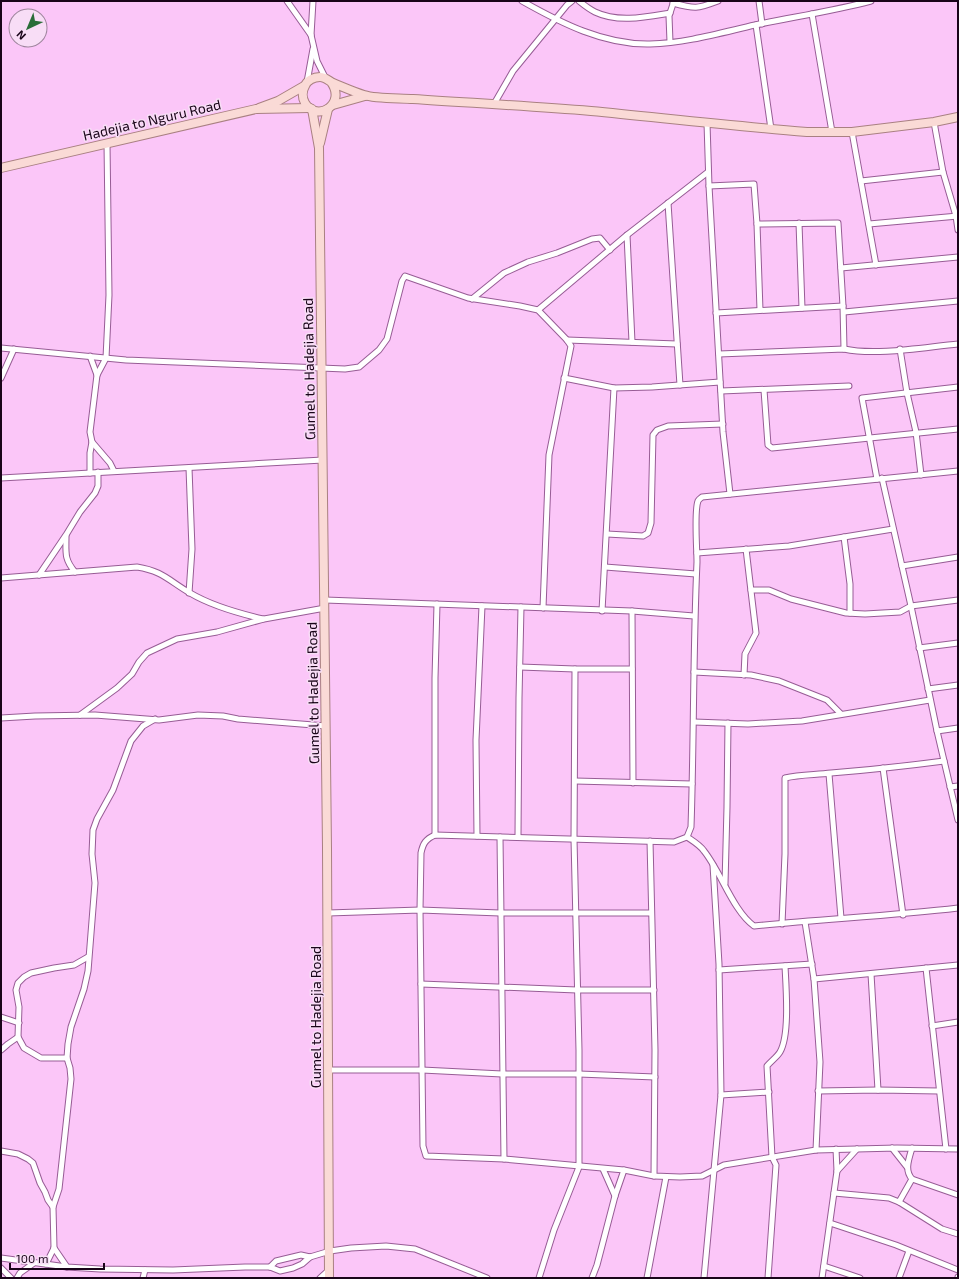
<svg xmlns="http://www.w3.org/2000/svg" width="959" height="1279" font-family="'Exo 2',sans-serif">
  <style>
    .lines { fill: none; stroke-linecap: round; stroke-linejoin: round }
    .street-casing { stroke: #975c95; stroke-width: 7 }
    .primary-casing { stroke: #a98082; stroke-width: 10 }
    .street { stroke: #fff; stroke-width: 5 }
    .primary { stroke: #fadad6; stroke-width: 8 }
    .labels { text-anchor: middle; stroke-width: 3; stroke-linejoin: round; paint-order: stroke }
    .street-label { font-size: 14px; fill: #190419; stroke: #f8ddf6 }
  </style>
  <rect width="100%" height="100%" fill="#fbc6f8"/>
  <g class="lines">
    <defs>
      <g id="street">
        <polyline points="287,1 311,35"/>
        <polyline points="313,1 311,35 317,61 326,79"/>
        <path d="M 522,1 C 561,23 604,45 650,44 C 686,43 720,33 755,25 C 793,17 833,11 871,1"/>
        <path d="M 579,1 C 584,5 589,9 595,12 C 618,23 646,17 670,13"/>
        <polyline points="759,1 762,24"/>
        <path d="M 673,3 C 695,9 697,9 718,1"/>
        <polyline points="812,14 832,132"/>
        <polyline points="756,25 771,129"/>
        <polyline points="670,42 669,16 674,1"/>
        <polyline points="307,82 313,49"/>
        <polyline points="494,104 513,71 567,5 572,1"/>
        <polyline points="934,122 943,172 956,216 958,230"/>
        <polyline points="707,123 709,186 723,432 730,494"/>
        <polyline points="852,132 876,265"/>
        <polyline points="861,181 943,172"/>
        <polyline points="709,186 754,184 757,224 760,310"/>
        <polyline points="668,203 680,385"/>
        <polyline points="799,223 802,308"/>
        <polyline points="757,224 838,223 843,306 844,349"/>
        <polyline points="869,224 958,216"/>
        <polyline points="627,235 632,342"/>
        <polyline points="841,268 958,257"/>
        <polyline points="472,299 504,273 528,262 557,253 592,239 600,238 610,250"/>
        <polyline points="538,310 627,235 708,172"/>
        <polyline points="844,312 958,301"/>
        <polyline points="716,313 843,306"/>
        <polyline points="567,340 677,344"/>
        <polyline points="1,348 126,360 345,369 359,367 379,350 387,339 402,281 405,276 468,298 520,306 538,310 567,340 571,346 549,455 543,608"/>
        <polyline points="900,349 907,393 916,432 921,475"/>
        <path d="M 719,354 L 844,349 C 876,356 925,347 958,344"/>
        <polyline points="90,356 97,375"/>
        <polyline points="1,378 14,349"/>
        <polyline points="564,378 614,388 652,387 720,382"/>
        <polyline points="764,390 768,445 772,448 958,429"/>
        <polyline points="721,391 849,386"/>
        <polyline points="92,442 110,463 114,471"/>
        <polyline points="189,468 192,549 189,593"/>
        <path d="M 958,471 L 702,497 C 700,499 700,498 698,501 C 694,511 697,549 697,562 C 693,650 694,739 691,827 L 687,837 L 674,842 L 435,835 C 426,839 423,843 421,853 L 420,910 L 423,1146 L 426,1156 L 504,1159 L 624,1170 L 654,1176 L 680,1177 L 702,1176 L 724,1165 L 816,1150 L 897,1148 L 958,1149"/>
        <polyline points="90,473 90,453 92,442 90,432 97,375 106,358 109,295 107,143"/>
        <polyline points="1,478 323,460"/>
        <polyline points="882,478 911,606 937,731 958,820"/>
        <polyline points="877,479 862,398 958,387"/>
        <polyline points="607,534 643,536 648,533 651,523 653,435 657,430 668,426 723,424"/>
        <path d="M 66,536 C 66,553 64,559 75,572"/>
        <polyline points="844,537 850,584 850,613"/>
        <polyline points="697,553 789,546 893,529"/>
        <polyline points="902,566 958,557"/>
        <polyline points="605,567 696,574"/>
        <polyline points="39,575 66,535 80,512 95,493 98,486 98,472"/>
        <path d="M 1,578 L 137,567 C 163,571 169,581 190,593 C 212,606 237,613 263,619"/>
        <polyline points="751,590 769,590 791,599 846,613 865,614 900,612 911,606 958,600"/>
        <polyline points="325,600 632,611 694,616"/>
        <polyline points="602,611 614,388"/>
        <polyline points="632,611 633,783"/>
        <polyline points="919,648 958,643"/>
        <polyline points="520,667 575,669 632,669"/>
        <polyline points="694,672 751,675 779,681 827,700 841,714"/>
        <polyline points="744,675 745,654 756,633 746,549"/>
        <polyline points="928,689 958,685"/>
        <polyline points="80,715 117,688 132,674 139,662 147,653 177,639 217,632 264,619 325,608"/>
        <polyline points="1,718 35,716 95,715 159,720 198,715 223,716 238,719 326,726"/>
        <polyline points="694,722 748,724 802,721 930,700"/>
        <polyline points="937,731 958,728"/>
        <polyline points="883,768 903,915"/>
        <polyline points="829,774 841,918"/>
        <polyline points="575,781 692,784"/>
        <polyline points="950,787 958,786"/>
        <polyline points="435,835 435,678 437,604"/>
        <polyline points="477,836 476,740 482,606"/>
        <polyline points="500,837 504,1159"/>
        <polyline points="518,837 519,698 521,607"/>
        <path d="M 687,837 C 693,841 700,845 704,851 C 721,872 733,911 754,926 C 822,919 890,916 958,908"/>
        <polyline points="650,841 655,1050 654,1176"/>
        <polyline points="725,884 727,807 728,723"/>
        <polyline points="328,913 420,910 500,913 651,913"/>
        <polyline points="805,922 814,979 820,1062 816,1150"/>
        <path d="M 782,924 L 785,854 L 785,778 C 800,774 816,775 831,773 C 869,770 906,766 944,761"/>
        <polyline points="926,968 946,1149"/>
        <polyline points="719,970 812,964"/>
        <polyline points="871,974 878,1090"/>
        <polyline points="814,979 958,965"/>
        <polyline points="421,984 577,990 654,990"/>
        <polyline points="1,1017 19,1023"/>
        <polyline points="932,1026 958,1022"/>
        <polyline points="1,1050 8,1044 18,1037"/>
        <polyline points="67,1058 41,1058 24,1048 18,1037 19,1007 16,990 18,983 24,977 31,973 54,968 74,965 88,957"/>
        <polyline points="329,1070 422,1070 502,1074 579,1074 655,1077"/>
        <polyline points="818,1091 878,1090 939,1091"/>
        <polyline points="721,1095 769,1092"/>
        <polyline points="892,1148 907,1167"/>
        <path d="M 912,1148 C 909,1159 904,1170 912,1179 L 958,1195"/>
        <polyline points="1,1151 18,1154 28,1159 33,1163 40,1183 45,1192 48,1200 53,1207 54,1248 46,1264"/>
        <polyline points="603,1169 615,1196"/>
        <polyline points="837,1171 857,1149"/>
        <polyline points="834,1193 889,1198 899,1202 942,1229 958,1234"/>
        <polyline points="899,1202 912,1179"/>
        <polyline points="53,1207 59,1189 71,1079 70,1068 67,1058 68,1044 71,1027 84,989 88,971 95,883 92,854 93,830 97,819 113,790 131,741 143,726 155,719"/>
        <polyline points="830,1223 896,1245 958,1270"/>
        <polyline points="54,1248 67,1267"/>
        <polyline points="1,1258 67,1267 100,1269 173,1270 245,1267 270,1267 280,1271 293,1268 302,1264 310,1257"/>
        <polyline points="824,1266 860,1278"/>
        <polyline points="270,1267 276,1261 301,1255 310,1257 330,1251 351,1248 386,1246 415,1249 487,1278"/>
        <polyline points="1,1268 11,1278"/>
        <polyline points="17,1278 20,1273 34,1263"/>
        <polyline points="143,1278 145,1270"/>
        <polyline points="320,1278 329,1270"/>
        <polyline points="539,1278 554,1230 579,1167 579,1050 574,839 575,669"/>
        <polyline points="592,1278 597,1265 615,1196 624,1170"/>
        <polyline points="647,1278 666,1177"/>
        <polyline points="704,1278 721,1095 719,964 713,865"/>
        <path d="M 768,1278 L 776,1165 L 772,1157 L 767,1066 C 771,1061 777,1057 780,1052 C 790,1035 786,987 785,966"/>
        <polyline points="822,1278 837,1171 836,1149"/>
        <polyline points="899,1278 909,1251"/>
        <polyline points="958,1278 958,1277"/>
      </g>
      <g id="primary">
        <path d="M 331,82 C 347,104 317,123 305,103 C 302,98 302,91 305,86 C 307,80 314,77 320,77 C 325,77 329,81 333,83 C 343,87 354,92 364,95 C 376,99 400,98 413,99 C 472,103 531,106 591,111 C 663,118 735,126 807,132 L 852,132 L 934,122 L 958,117"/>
        <polyline points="333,105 365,96"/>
        <polyline points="259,108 278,101 304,86"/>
        <polyline points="312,109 319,148 327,848 329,1278"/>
        <polyline points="320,143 328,109"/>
        <polyline points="1,168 256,109 310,108"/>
      </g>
    </defs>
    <use href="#street" class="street-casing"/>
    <use href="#primary" class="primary-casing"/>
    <use href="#street" class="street"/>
    <use href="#primary" class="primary"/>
  </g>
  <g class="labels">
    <g class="street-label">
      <text transform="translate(152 120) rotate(-13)" y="5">Hadejia to Nguru Road</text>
      <text transform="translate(309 369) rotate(-91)" y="5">Gumel to Hadejia Road</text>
      <text transform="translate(313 693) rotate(-91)" y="5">Gumel to Hadejia Road</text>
      <text transform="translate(316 1017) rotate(-90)" y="5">Gumel to Hadejia Road</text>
    </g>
  </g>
  <rect width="959" height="1279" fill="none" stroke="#190419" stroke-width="4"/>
  <g transform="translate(28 28) rotate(224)"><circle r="19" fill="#f8ddf6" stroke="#9f869e"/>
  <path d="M0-3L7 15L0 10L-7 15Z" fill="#296d38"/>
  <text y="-6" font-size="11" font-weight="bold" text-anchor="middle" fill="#190419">N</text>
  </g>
  <path d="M10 1263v6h94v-6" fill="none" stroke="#190419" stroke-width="2"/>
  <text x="16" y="1263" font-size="12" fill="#190419" stroke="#f8ddf6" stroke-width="3" paint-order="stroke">100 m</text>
</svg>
